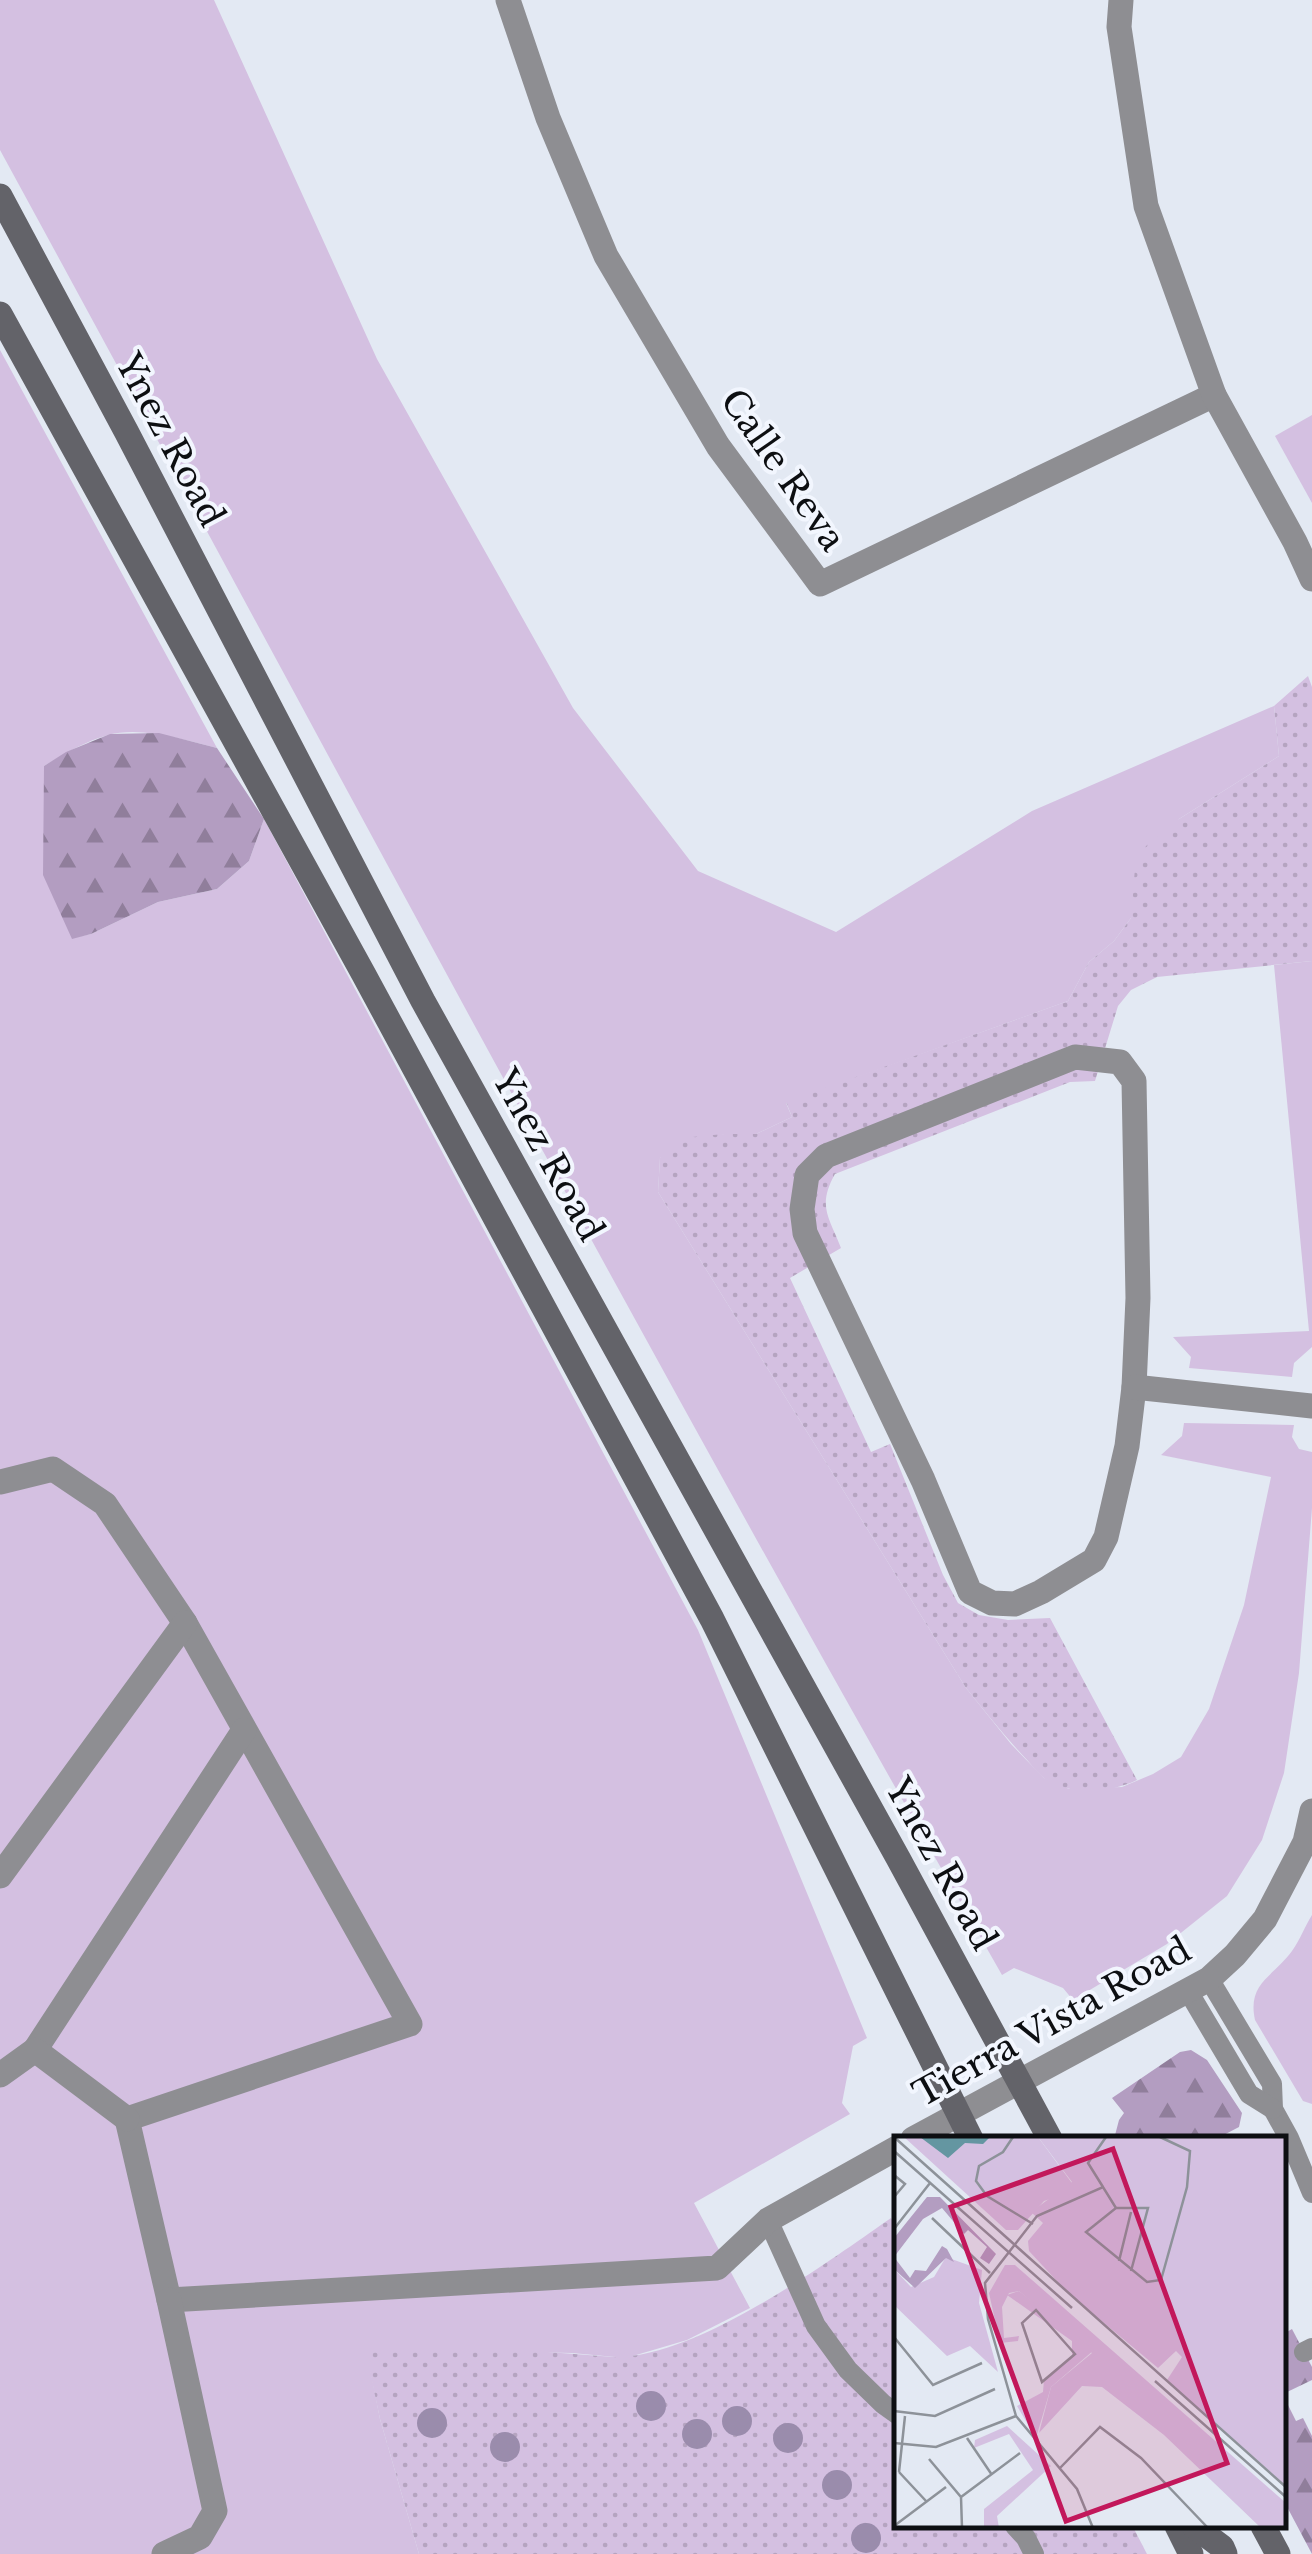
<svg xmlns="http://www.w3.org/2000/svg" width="1312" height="2554" font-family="'Libre Baskerville',serif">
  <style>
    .green { fill: #d4c0e1 }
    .forest { fill: url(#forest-firs) }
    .park { fill: url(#park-dots) }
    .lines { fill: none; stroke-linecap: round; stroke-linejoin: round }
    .service { stroke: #8e8e92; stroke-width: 20 }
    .minor { stroke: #8e8e92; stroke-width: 25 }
    .secondary { stroke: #636369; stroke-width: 25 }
    .tree { fill: #9a8cac }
    .labels { text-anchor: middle; stroke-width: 8; stroke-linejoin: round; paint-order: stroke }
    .street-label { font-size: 35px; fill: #0d0f12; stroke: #f2f6fe }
    .inset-road { fill: none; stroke: #8d9299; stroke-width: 2.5 }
    .view { fill: #c2185b; fill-opacity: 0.15; stroke: #c2185b; stroke-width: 5 }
    .inset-edge { fill: none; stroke: #0d0f12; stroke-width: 5 }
  </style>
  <defs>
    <pattern id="forest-firs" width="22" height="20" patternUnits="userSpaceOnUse" patternTransform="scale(2.5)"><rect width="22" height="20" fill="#b39dc1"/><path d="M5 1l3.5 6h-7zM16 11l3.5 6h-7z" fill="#907e9b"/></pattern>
    <pattern id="park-dots" width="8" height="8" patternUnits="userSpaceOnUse" patternTransform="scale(2.5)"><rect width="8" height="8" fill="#d4c0e1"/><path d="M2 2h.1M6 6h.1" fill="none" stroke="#b5a4c0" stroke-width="1.8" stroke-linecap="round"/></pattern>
  </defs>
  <rect width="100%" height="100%" fill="#e3e9f3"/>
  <g class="green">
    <path d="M 0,0 L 214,0 L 377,359 L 573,708 L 698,871 L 836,932 L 1032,811 L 1274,706 L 1279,756 L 1179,819 L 1131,918 L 1114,941 L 1089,962 L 1068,1001 L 786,1103 L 792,1117 L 756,1134 L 724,1134 L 660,1158 L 658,1192 L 966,1688 L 1011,1744 L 1044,1778 L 1069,1789 L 1122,1787 L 1153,1774 L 1181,1757 L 1209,1709 L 1244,1605 L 1271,1477 L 1161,1455 L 1182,1436 L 1184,1423 L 1294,1425 L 1292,1437 L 1299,1449 L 1312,1452 L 1312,1508 L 1299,1673 L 1284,1773 L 1262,1840 L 1227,1896 L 1167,1944 L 1073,2000 L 1063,1988 L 1014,1968 L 1002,1975 C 657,1373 332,759 0,150 Z"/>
    <path d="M 0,350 L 217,748 C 184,740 142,726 108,735 C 86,741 64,754 44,766 L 72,938 L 91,934 L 158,902 L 217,889 L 249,861 L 264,819 L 698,1630 L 867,2038 L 853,2046 L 842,2103 L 850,2114 L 694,2203 L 750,2308 L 687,2340 L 626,2358 L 572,2353 L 366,2348 L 380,2419 L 419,2554 L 0,2554 Z"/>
    <polygon points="1312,415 1312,503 1275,436"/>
    <polygon points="1312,961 1312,1347 1294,1363 1292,1377 1189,1368 1191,1357 1173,1337 1309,1331 1274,965"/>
    <path d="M 1312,1915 L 1312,2104 L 1303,2101 L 1255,2020 C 1247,1983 1273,1977 1292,1951 C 1300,1940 1305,1926 1312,1915 Z"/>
  </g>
  <g class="forest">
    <polygon points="159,733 217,748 264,819 249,861 217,889 158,902 91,934 72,939 43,875 44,766 66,752 110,734"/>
    <polygon points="1191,2050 1207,2060 1242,2113 1239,2127 1216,2139 1114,2139 1119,2120 1124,2113 1112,2098 1180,2052"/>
    <polygon points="1292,2329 1312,2367 1312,2380 1285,2393 1285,2333"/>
    <polygon points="1284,2397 1296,2421 1303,2418 1312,2436 1312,2554 1285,2503"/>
  </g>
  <g class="park">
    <path d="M 1308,676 L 1312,687 L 1312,961 L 1157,977 L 1131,990 L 1118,1006 L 1095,1081 L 1070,1082 L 835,1174 C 817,1206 829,1217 841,1248 L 790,1278 L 871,1452 L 890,1444 L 943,1575 L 958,1603 L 979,1615 L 1008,1620 L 1050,1618 L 1137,1780 C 1110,1793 1071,1796 1045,1779 C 1039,1774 1033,1767 1028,1761 C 1006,1738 986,1713 966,1688 L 658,1192 L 660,1158 L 682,1138 L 724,1134 L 756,1134 L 792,1117 L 786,1102 L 1068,1001 L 1089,962 L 1114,941 L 1131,918 L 1135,868 L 1146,846 L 1179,819 L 1279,756 L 1274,706 Z"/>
    <path d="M 891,2218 L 897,2229 L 897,2526 L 1133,2527 L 1147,2554 L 419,2554 L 380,2419 L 365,2348 L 496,2348 L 614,2357 C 695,2359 825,2264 891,2218 Z"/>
  </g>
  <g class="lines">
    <g class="service">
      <polyline points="1209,1979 1272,2084 1273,2109 1289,2138 1312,2193"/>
      <polyline points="1188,1991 1249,2094 1273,2109"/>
      <polyline points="768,2220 816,2326 848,2370 883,2404 897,2414"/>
      <polyline points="1304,2352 1312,2348"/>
      <polyline points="1015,2526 1026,2538 1034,2554"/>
    </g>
    <g class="minor">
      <polyline points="508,0 548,118 606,256 718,446 820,584 1214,395"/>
      <polyline points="1121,0 1119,27 1146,206 1214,395 1295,542 1312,579"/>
      <polygon points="1075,1057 1120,1062 1134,1081 1138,1298 1134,1387 1127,1446 1106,1537 1094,1560 1041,1592 1015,1604 992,1603 970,1592 923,1480 805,1233 802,1209 807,1175 826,1156"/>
      <polyline points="1134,1387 1312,1406"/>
      <polyline points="0,1482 53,1469 105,1504 185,1623 410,2024 127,2119 169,2300 717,2268 768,2220 897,2148"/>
      <polyline points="0,1876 185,1623"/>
      <polyline points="35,2050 244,1730"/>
      <polyline points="0,2075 35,2050 127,2119"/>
      <polyline points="913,2139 1209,1979 1235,1955 1265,1919 1305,1842 1312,1811"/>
      <polyline points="164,2554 200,2537 215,2511 169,2300"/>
    </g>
    <g class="secondary">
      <polyline points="0,196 126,431 423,1001 898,1858 1050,2139"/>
      <polyline points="0,314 363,973 712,1619 971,2139"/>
      <polyline points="1177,2526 1191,2554"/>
      <polyline points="1194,2526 1222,2547 1225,2554"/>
      <polyline points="1263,2526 1278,2554"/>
    </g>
  </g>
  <g class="tree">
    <circle cx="651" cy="2406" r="15"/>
    <circle cx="737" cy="2421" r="15"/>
    <circle cx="432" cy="2423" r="15"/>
    <circle cx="697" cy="2434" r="15"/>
    <circle cx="788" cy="2438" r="15"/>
    <circle cx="505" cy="2447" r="15"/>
    <circle cx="837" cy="2485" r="15"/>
    <circle cx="866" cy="2538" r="15"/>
  </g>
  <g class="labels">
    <g class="street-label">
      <text transform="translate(170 440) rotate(62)" y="12">Ynez Road</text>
      <text transform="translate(783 470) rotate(55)" y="12">Calle Reva</text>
      <text transform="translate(548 1155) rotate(61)" y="12">Ynez Road</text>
      <text transform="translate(941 1864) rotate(61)" y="12">Ynez Road</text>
      <text transform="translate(1052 2022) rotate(-29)" y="12">Tierra Vista Road</text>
    </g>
  </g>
  <g transform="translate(894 2136)">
    <rect width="392" height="392" fill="#e3e9f3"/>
    <path d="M 144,1 L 392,1 L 392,350 L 273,244 L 288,221 L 282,215 L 264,232 L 174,157 L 135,115 L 134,105 L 149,87 L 137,76 L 178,46 ZM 52,121 L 88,134 L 85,167 L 104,236 L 76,210 L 53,220 L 0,169 L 0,133 L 17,151 L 40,141 ZM 111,129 L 121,129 L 392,367 L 392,392 L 367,392 L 270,299 L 208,251 L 188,250 L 145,297 L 157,251 L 198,217 L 125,155 L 115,157 L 108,171 L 110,202 L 125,200 L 124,205 L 106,207 L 95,157 ZM 113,290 L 157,330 L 103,380 L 105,392 L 90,392 L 90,373 L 139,334 L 115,298 L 80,312 L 81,304 Z" fill="#d4c0e1"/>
    <path d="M 33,61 L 46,61 L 102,118 L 95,128 L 86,122 L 93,111 L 74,94 L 70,98 L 48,72 L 29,83 L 0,121 L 16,142 L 21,134 L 32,135 L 48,110 L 53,113 L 60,126 L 52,122 L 21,152 L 0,133 L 0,102 Z" fill="#b39dc1"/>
    <path d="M 10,1 L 144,1 L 183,54 L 150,65 L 124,94 L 112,94 ZM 125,155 L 200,214 L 157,251 L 142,302 L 123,270 L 149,256 L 150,243 L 178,220 L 178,205 L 113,159 Z" fill="#d4c0e1"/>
    <path d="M 26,1 L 96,1 L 89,8 L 71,7 L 54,22 Z" fill="#6496a1"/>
    <path class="inset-road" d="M 0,1 L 393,352M 119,1 L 109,16 L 85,30 L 82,45 L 93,60 L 139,88M 0,15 L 178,172M 0,39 L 11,48 L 0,61M 209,51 L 194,27 L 212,1M 222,72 L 254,72 L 237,135M 38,82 L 96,137M 0,93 L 36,47M 225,125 L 237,76M 142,174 L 181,218 L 148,246 L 128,187 ZM 0,201 L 39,249 L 88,227M 261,245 L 393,362M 0,275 L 41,280 L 101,253M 73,302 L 98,339M 0,307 L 42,311 L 122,280M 35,323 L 67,361 L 126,317M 166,332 L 206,291 L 247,322 L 314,392M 5,336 L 11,280M 5,336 L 32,365M 67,361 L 68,392M 0,390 L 52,351M 199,392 L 183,353 L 122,280 L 94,183 L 91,147 L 143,80 L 209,51 L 222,72 L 192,96 L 253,146 L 267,144 L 293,51 L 296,15 L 266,1"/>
    <path class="view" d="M 219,13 L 333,327 L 172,385 L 57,71 Z"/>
    <rect width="392" height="392" class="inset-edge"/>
  </g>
</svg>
